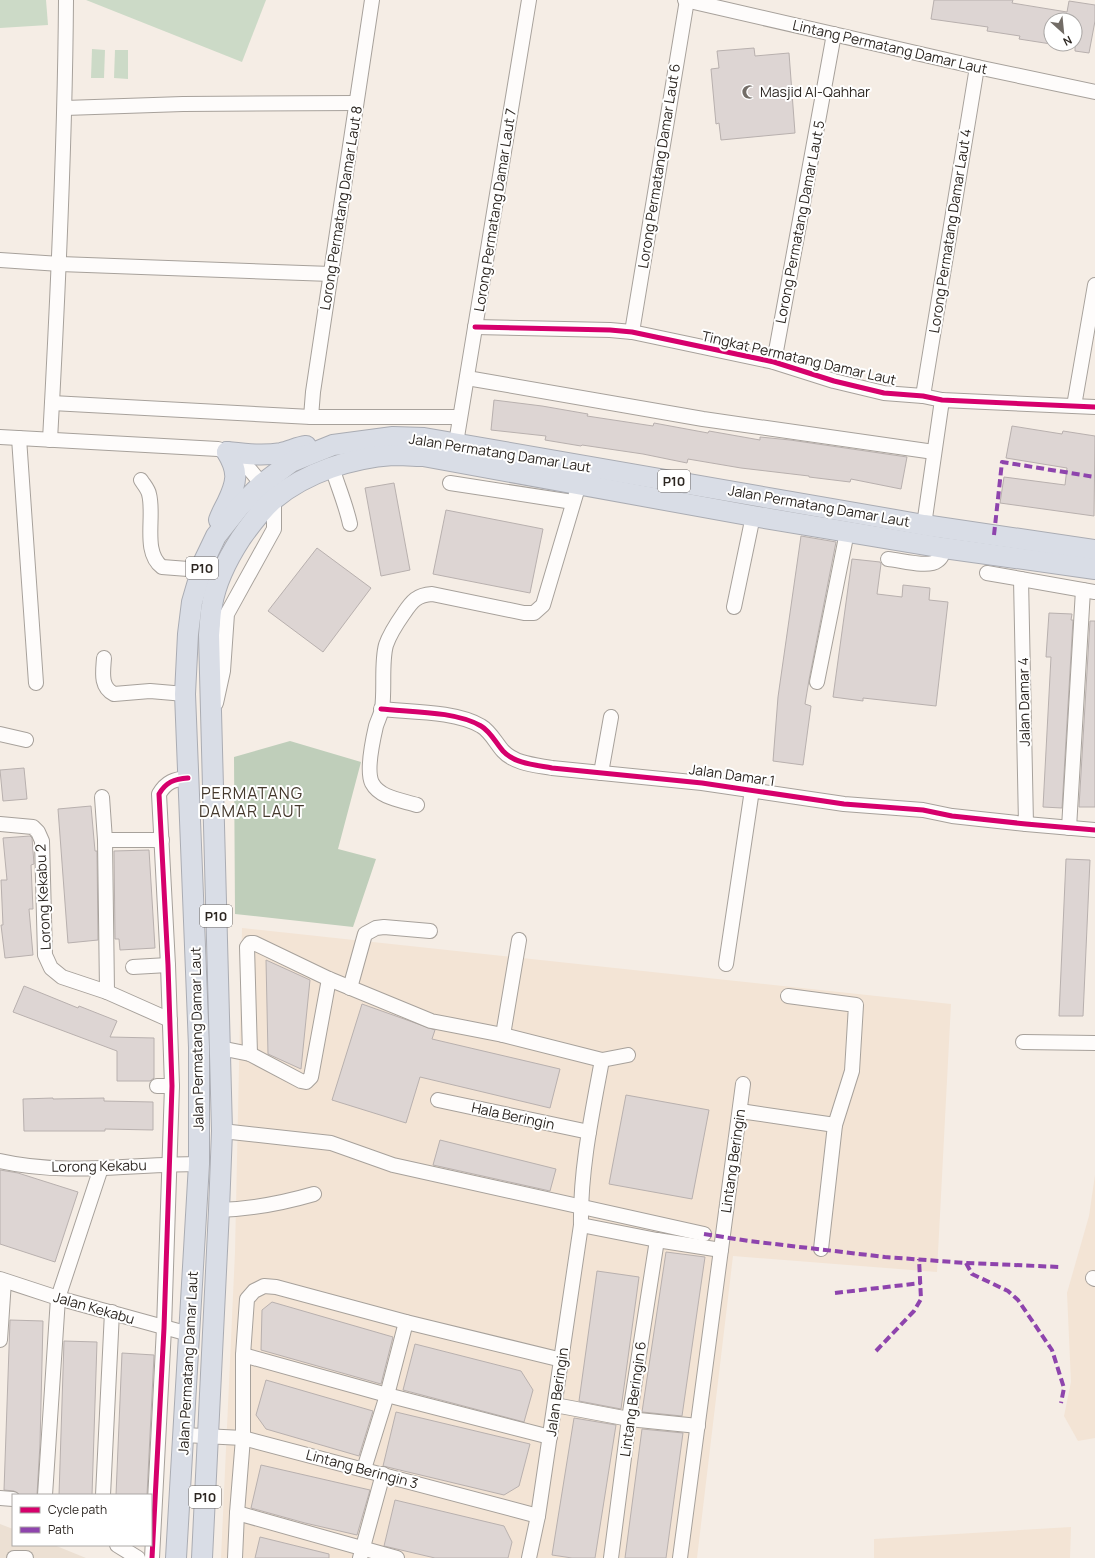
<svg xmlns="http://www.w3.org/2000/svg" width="1095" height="1558" font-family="Manrope,sans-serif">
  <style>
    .built { fill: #f3e4d5 }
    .education { fill: #ece0d3 }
    .green { fill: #ccdac7 }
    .forest { fill: #bfceba }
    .building { fill: #ddd5d3; stroke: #b8b0ae }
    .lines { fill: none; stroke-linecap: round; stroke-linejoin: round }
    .minor-casing { stroke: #a7a19b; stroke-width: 16 }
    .highway-casing { stroke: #aaacb3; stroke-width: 22 }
    .minor { stroke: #fefcfb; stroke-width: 14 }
    .highway { stroke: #d9dde6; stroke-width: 20 }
    .quiet { stroke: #8e44ad; stroke-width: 4; stroke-dasharray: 8 4; stroke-linecap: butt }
    .cycleway-casing { stroke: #fff; stroke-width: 8 }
    .cycleway { stroke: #d6006c; stroke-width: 5 }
    .labels { text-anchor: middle; stroke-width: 4; stroke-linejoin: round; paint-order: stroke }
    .shield { fill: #fff; stroke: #6b6764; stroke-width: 1 }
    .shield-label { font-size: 13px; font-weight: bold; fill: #2c2621 }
    .street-label { font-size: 14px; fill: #2c2621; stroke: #fff }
    .poi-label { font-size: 14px; fill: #2c2621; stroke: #fff; text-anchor: start }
    .quarter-label { font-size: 16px; letter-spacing: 1px; fill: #44382c; stroke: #fff }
  </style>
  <rect width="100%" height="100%" fill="#f5ede5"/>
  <g class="built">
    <polygon points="242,928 951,1004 937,1272 733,1256 697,1558 221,1558 235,1252"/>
    <polygon points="1095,1175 1095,1438 1078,1441 1064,1416 1071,1382 1067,1293 1089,1216"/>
    <polygon points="1071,1527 1070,1558 874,1558 874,1539"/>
  </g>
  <polygon class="education" points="0,1524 13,1529 13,1545 54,1545 86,1558 0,1558"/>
  <g class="green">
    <polygon points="0,0 46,0 48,25 0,28"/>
    <polygon points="86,0 266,0 242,62"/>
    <polygon points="92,49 105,50 104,78 91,78"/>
    <polygon points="115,50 128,50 128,79 114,78"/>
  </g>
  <polygon class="forest" points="290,741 361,762 338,849 376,859 353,927 235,914 234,757"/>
  <g class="building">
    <polygon points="934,0 1013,0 1012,3 1067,12 1069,1 1095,5 1095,21 1089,53 1075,51 1075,20 1051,20 1051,44 1019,39 1020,36 987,31 988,27 931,19"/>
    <polygon points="754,48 755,56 789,53 795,133 721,140 719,123 716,124 711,69 719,68 717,51"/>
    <polygon points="494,400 542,406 588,414 587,416 653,426 654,423 708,433 709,431 760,440 760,437 790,440 907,457 901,489 851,479 850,482 809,477 809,476 741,468 688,459 687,463 643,454 582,445 581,446 545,440 546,436 491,430"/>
    <polygon points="1012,426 1062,434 1063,431 1095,436 1094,516 1000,503 1004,477 1065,485 1067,468 1006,458"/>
    <polygon points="394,483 410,570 381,576 365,488"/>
    <polygon points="446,510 543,529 530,593 433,574"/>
    <polygon points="801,536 836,542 809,680 805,704 811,706 803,765 773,761 778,697"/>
    <polygon points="317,548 371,588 323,652 268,611"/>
    <polygon points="852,559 880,562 881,564 877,594 902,597 903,585 930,588 929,600 948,602 936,706 863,698 863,701 833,697"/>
    <polygon points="1049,613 1072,614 1071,620 1073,620 1062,808 1043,807 1051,657 1046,657"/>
    <polygon points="1090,621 1095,621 1095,807 1079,807"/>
    <polygon points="24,768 27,799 3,801 0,770"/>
    <polygon points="91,806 95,851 97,851 98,940 68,943 58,809"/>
    <polygon points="30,836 32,838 34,864 31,865 33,909 29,909 33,955 5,958 1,925 3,925 1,880 7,880 3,838"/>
    <polygon points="149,850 155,948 120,950 119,939 115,939 114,851"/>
    <polygon points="1066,859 1090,860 1083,1016 1059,1016"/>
    <polygon points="266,960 310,980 301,1069 268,1054"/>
    <polygon points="24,986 78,1008 79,1006 117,1021 110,1037 154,1038 154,1078 150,1081 117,1081 117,1051 13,1012"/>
    <polygon points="362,1004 435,1030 432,1039 560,1069 550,1108 420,1077 406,1123 332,1100"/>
    <polygon points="626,1095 709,1110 692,1199 609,1184"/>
    <polygon points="53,1098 53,1099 104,1098 104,1101 153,1102 153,1130 105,1129 105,1131 24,1131 23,1099"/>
    <polygon points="440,1140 556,1169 550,1191 433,1165"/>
    <polygon points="0,1170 18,1173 78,1192 55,1262 0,1244"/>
    <polygon points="666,1252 705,1257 682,1416 642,1412"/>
    <polygon points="597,1271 639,1277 621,1409 579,1401"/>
    <polygon points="272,1302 393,1337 381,1384 261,1350 262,1310"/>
    <polygon points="10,1320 43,1321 40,1444 37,1495 20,1495 14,1491 4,1490"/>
    <polygon points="64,1341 97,1342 92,1495 59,1495"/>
    <polygon points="415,1344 521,1371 533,1390 524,1422 403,1390"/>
    <polygon points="122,1353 154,1355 147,1495 116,1495"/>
    <polygon points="266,1380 373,1411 359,1456 266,1429 256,1415"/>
    <polygon points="396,1412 530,1444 519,1486 504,1495 383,1466"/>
    <polygon points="574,1418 616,1425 595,1558 572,1558 552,1555"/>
    <polygon points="642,1429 683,1433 666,1558 625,1558"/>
    <polygon points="261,1465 370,1490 357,1535 305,1523 251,1508"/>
    <polygon points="395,1500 504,1526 512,1542 508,1558 435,1558 384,1546"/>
    <polygon points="260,1537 329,1554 329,1558 255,1558"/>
  </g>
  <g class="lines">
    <defs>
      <g id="minor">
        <polyline points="685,0 977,67 1095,92"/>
        <polyline points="65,108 183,104 356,103"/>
        <polyline points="0,260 60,264 331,274"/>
        <polyline points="475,327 610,330 632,332 774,362 834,381 884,393 923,396 942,400 1095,407"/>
        <polyline points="632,332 687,0"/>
        <polyline points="774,362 834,34"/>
        <polyline points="467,378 703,419 934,452"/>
        <polyline points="923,396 977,67"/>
        <polyline points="52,403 311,417 460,417"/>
        <polyline points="1074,406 1095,285"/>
        <polyline points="311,417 313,392 372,0"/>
        <polyline points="0,437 218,449 227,452 240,460 251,471 274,499 274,529 227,614 223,671 216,703"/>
        <polyline points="19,438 36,683"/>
        <path d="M 50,440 C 58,294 65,147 66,0"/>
        <polyline points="456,443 529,0"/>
        <path d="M 332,467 C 338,487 346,505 350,524"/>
        <path d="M 141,480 C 144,485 148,489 149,494 C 155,516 142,552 162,567 L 201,570"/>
        <polyline points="450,483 573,502"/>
        <polyline points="924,525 942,400"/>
        <path d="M 888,559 C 900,560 928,568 937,561 C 942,558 943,553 944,548"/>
        <polyline points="987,573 1095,592"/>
        <polyline points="1021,579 1026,824"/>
        <polyline points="734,607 753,516"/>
        <path d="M 104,658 C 103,672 100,687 114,694 L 150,691 L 185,694"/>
        <polyline points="817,682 847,532"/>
        <path d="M 381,709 C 410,712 456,711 481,726 C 490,731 496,743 503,751 C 515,764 536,765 552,768 L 702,783 L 844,804 L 923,810 L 952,816 L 1026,824 L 1095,830"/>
        <polyline points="0,734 26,740"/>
        <polyline points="601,773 611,717"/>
        <polyline points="102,797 105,840 107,992"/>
        <path d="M 417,805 C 401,800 380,798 372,783 C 366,771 373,739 376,726 C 378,720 381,714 382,709 C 385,690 381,663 386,645 C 390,633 397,623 404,613 C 412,601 417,595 432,594 L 524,613 L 534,613 L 543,605 L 579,484"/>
        <polyline points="0,824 33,827 38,832 42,841 45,955 51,968 62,977 107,992 170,1020"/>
        <polyline points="1069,828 1083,590"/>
        <polyline points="105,840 162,840"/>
        <polyline points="726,964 752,790"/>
        <polyline points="133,967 168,965"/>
        <polyline points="350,988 365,934 376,928 384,927 430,931"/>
        <polyline points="788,996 856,1005 852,1071 835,1125 821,1249"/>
        <polyline points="503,1035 519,940"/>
        <polyline points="1023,1042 1095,1043"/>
        <polyline points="220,1048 250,1054 301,1081 306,1082 311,1077 329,979"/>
        <polyline points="250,1054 247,947 250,943 254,943 329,979 431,1021 503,1035 602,1060 628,1055"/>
        <polyline points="157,1086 172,1086"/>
        <polyline points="438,1100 589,1132"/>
        <polyline points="740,1111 835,1125"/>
        <polyline points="222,1131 331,1143 393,1165 704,1234"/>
        <path d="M 0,1161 C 65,1176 133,1164 199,1164"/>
        <path d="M 219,1210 C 251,1209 283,1203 314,1194"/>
        <polyline points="581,1225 657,1240 721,1250"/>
        <polyline points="1093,1278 1095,1279"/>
        <polyline points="0,1279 58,1298 189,1334"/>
        <polyline points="0,1340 4,1281"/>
        <polyline points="243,1355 387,1395 550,1437"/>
        <polyline points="555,1405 629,1419 698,1426"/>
        <polyline points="184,1435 243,1438 538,1516"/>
        <polyline points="364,1469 387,1395 406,1322"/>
        <polyline points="45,1495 58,1298 101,1168"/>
        <polyline points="103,1495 112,1312"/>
        <polyline points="0,1498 13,1499"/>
        <polyline points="237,1513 397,1558"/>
        <polyline points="117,1545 138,1558"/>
        <polyline points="14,1558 26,1558"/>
        <path d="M 152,1558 L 164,1328 L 172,1086 L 168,965 L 159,794 C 166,782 174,779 188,778"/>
        <polyline points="235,1558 237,1513 243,1438 243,1355 247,1299 254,1291 264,1286 276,1287 406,1322 562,1360"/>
        <polyline points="360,1558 383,1474"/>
        <path d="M 529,1558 L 538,1516 L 581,1225 C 580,1170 592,1114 602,1060"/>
        <polyline points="611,1558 629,1419 657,1240"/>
        <polyline points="680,1558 743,1084"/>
      </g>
      <g id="highway">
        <path d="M 227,452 C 246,454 263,456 281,453 C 290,451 298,447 306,446"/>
        <path d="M 219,520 C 221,514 224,509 227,503 C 237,482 239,472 227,452"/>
        <polyline points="176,1558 199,1164 199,1047 185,694 188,634 192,602 204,561 216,536 239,507 262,484 291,462 333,445 393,437 424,438 924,525 1095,550"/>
        <path d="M 202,1558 L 219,1210 L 222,1131 L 209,635 C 210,625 210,615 212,605 C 216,581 228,558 241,538 C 251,524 261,510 274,499 C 307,472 351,458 393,455 C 403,455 413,456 423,456 L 753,516 L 944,548 L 1095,569"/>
      </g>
    </defs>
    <use href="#minor" class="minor-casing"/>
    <use href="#highway" class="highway-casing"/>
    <use href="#minor" class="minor"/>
    <use href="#highway" class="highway"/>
    <g class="quiet">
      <polyline points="994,535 1002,462 1095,477"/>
      <polyline points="704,1234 749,1241 885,1257 966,1263 1061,1267"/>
      <polyline points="966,1263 972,1274 1008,1291 1018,1300 1052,1350 1064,1388 1061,1403"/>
      <polyline points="835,1293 921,1283"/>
      <polyline points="876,1351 914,1311 921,1299 919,1259"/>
    </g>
    <defs>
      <g id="cycleway">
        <polyline points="475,327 610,330 632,332 774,362 834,381 884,393 923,396 942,400 1095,407"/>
        <path d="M 381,709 C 410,712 456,711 481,726 C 490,731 496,743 503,751 C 515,764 536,765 552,768 L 702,783 L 844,804 L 923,810 L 952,816 L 1026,824 L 1095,830"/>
        <path d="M 152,1558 L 164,1328 L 172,1086 L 168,965 L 159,794 C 166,782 174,779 188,778"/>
      </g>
    </defs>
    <use href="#cycleway" class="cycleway-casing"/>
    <use href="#cycleway" class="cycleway"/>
  </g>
  <defs>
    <symbol id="mosque-bare" viewBox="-9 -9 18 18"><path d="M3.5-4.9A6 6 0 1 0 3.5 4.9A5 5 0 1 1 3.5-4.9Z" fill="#726c66" stroke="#fff" stroke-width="2.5" paint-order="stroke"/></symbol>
  </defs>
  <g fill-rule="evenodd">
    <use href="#mosque-bare" x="739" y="82" width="20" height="20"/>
  </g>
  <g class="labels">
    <g class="shield">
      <rect x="658" y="470" width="32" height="22" rx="3"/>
      <rect x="186" y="557" width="32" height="22" rx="3"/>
      <rect x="200" y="905" width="32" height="22" rx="3"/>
      <rect x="189" y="1486" width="32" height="22" rx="3"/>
    </g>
    <g class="shield-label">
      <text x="674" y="486">P10</text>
      <text x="202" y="573">P10</text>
      <text x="216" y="921">P10</text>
      <text x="205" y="1502">P10</text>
    </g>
    <g class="street-label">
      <text transform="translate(890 47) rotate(13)" y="5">Lintang Permatang Damar Laut</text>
      <text transform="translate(659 166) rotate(-81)" y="5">Lorong Permatang Damar Laut 6</text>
      <text transform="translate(341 208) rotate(-81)" y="5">Lorong Permatang Damar Laut 8</text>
      <text transform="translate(495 210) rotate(-81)" y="5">Lorong Permatang Damar Laut 7</text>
      <text transform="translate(800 222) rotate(-79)" y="5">Lorong Permatang Damar Laut 5</text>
      <text transform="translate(950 231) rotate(-81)" y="5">Lorong Permatang Damar Laut 4</text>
      <text transform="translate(799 358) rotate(13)" y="5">Tingkat Permatang Damar Laut</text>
      <text transform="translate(500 453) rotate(9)" y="5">Jalan Permatang Damar Laut</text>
      <text transform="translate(819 506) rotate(10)" y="5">Jalan Permatang Damar Laut</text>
      <text transform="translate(1024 702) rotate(-91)" y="5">Jalan Damar 4</text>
      <text transform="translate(732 775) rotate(8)" y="5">Jalan Damar 1</text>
      <text transform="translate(43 897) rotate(-93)" y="5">Lorong Kekabu 2</text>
      <text transform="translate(197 1039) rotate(-91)" y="5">Jalan Permatang Damar Laut</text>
      <text transform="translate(513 1116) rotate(12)" y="5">Hala Beringin</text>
      <text transform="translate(733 1161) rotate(-82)" y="5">Lintang Beringin</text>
      <text transform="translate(99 1166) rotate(-1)" y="5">Lorong Kekabu</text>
      <text transform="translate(94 1308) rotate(16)" y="5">Jalan Kekabu</text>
      <text transform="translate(188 1363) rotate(-87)" y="5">Jalan Permatang Damar Laut</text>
      <text transform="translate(557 1392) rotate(-82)" y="5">Jalan Beringin</text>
      <text transform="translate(633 1399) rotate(-82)" y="5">Lintang Beringin 6</text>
      <text transform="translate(362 1469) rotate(15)" y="5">Lintang Beringin 3</text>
    </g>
    <g class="poi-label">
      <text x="760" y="97">Masjid Al-Qahhar</text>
    </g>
    <g class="quarter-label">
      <text x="252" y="799">PERMATANG<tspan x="252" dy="18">DAMAR LAUT</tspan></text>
    </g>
  </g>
  <rect x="12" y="1494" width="140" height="52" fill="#ffffff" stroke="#aba8a6"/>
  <rect x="20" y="1507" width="20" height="6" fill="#d6006c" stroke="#aba8a6"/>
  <text x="48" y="1514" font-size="12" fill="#2c2621">Cycle path</text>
  <rect x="20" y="1527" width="20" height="6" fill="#8e44ad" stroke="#aba8a6"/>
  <text x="48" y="1534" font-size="12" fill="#2c2621">Path</text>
  <g transform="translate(1063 32) rotate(153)"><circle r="19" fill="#ffffff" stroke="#aba8a6"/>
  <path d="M0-3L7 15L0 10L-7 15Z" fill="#726c66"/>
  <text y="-6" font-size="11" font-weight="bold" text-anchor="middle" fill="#2c2621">N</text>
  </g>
</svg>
